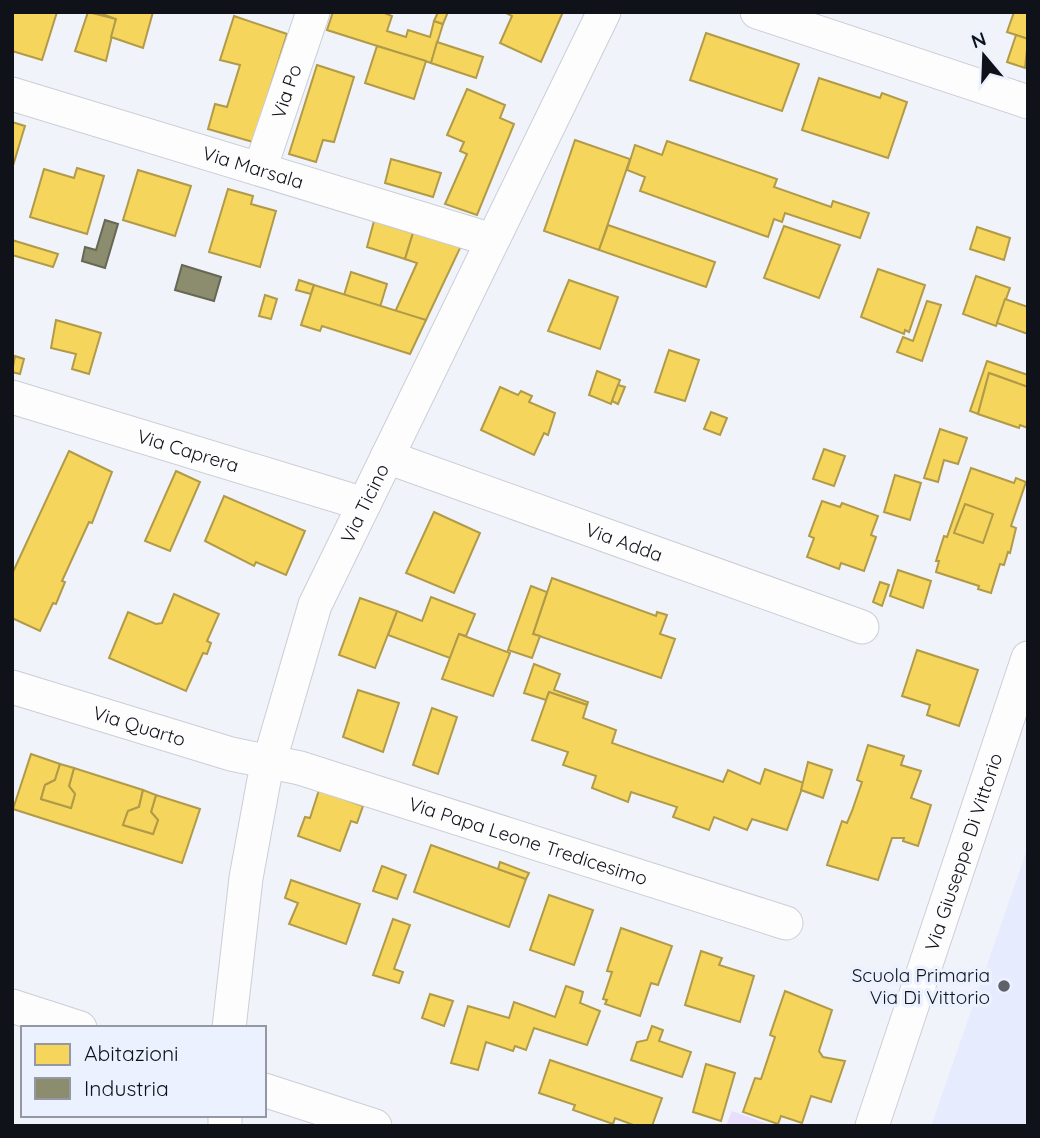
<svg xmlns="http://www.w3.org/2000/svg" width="1040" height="1138" font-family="Quicksand,sans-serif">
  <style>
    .built { fill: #e6ecfd }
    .green { fill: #e9dffc }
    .homes { fill: #f6d55c; stroke: #b19a48; stroke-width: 2 }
    .industry { fill: #8c8c6e; stroke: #666754; stroke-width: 2 }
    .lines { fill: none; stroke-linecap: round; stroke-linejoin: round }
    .minor-casing { stroke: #cbced6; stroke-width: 35 }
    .minor { stroke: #fdfdfe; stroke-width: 33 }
    .poi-dot { fill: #5e6168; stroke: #ebf1ff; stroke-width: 2.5 }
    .labels { text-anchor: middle; stroke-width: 7; stroke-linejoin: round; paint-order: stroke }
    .street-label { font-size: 19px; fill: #0f1219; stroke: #ebf1ff }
    .poi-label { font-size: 19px; fill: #0f1219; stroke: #ebf1ff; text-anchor: end }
  </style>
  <rect width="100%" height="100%" fill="#f0f3fa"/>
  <polygon class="built" points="1028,847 1028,1126 931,1126"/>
  <polygon class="green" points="732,1111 774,1126 726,1126"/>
  <g class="homes">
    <polygon points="12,12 57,12 42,60 12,51"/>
    <polygon points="88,12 116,19 106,61 75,51"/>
    <polygon points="97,12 153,12 143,48 111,37 116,19"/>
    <polygon points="333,12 382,12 392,16 387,31 406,37 408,30 430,37 434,21 443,24 431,63 327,30"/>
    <polygon points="438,12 448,12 443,24 434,21"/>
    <polygon points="504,12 563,12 541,62 500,43 512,16"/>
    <polygon points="1014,12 1028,12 1028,39 1007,32"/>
    <polygon points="234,16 287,34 253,142 208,129 215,104 227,107 240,65 220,60"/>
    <polygon points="706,33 799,64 782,111 690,80"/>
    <polygon points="1016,35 1028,39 1025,68 1007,62"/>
    <polygon points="437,42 483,57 476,78 431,63"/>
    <polygon points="377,46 426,61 414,99 365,83"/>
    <polygon points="317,65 354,77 334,142 323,140 316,162 289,154"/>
    <polygon points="819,78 880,98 882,93 907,102 888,158 802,130"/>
    <polygon points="467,89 505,105 500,118 514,124 477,215 445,204 467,154 460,151 464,142 447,135"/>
    <polygon points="12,122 25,126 12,169"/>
    <polygon points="575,140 630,159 599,250 544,231"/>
    <polygon points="667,141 777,179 774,187 831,207 833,201 869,213 860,238 785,213 782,222 774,219 768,237 640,191 645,177 627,170 635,145 662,155"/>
    <polygon points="391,159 441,173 433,197 385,183"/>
    <polygon points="77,168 104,176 87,234 30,217 44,169 74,178"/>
    <polygon points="138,170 191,186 175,236 123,220"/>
    <polygon points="228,189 253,196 251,204 276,211 260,267 209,252"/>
    <polygon points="374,221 413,233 405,259 367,247"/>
    <polygon points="608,225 715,262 706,287 599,250"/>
    <polygon points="784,226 840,245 819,298 764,278"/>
    <polygon points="977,227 1010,238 1004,260 970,249"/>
    <polygon points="413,233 461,246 426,320 395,312 417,263 405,259"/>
    <polygon points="12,240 58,254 53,267 12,255"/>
    <polygon points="878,269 925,285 909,332 905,330 904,334 861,317"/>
    <polygon points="351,272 387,284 380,307 344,295"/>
    <polygon points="976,276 1010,288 996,326 963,314"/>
    <polygon points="299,280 314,285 311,294 296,290"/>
    <polygon points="569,280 618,297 600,349 548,331"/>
    <polygon points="314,285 426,320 410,354 322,326 320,331 301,325"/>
    <polygon points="265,295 277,299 271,319 259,316"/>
    <polygon points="1005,299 1028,307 1028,334 997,323"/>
    <polygon points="927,301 941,305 922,361 897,352 903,337 913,341"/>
    <polygon points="56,320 101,333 89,374 72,369 76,354 51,348"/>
    <polygon points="669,350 699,360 685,401 655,392"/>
    <polygon points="15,356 24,359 20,374 12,372"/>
    <polygon points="987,361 1028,375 1028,387 989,373 978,414 970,411"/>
    <polygon points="597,371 620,380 611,404 589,395"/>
    <polygon points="989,373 1028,387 1028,428 1020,425 1019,428 978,414"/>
    <polygon points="618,385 625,387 618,404 612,401"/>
    <polygon points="500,387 518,395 521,391 532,396 529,402 555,413 548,435 544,433 534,455 481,430"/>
    <polygon points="711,412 727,418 720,435 704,429"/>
    <polygon points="940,429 967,438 958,464 944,460 938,482 924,478"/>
    <polygon points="824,449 845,456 834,486 813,479"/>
    <polygon points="69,451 112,472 92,523 89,522 62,581 65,582 56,604 53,603 40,631 12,618 12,574"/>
    <polygon points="971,468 1014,483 1016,478 1026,482 1011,526 1016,528 1010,553 1008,552 1004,565 1000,564 991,593 978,589 979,586 936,572 939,561 936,561 944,536 947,537"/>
    <polygon points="176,471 200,482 170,551 145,541"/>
    <polygon points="895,475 921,483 910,520 884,512"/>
    <polygon points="224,496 305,531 286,575 256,562 254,566 205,541"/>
    <polygon points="822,501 840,507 842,503 878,516 871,535 876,537 864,571 841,563 839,569 807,557 814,538 809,536"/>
    <polygon points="965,504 993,514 983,543 954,533"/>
    <polygon points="434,512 480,533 454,593 406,573"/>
    <polygon points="898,570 931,581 923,608 890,596"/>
    <polygon points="552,578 656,616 657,612 667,615 660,634 675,639 661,678 533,634"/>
    <polygon points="880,582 889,585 882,606 873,602"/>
    <polygon points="531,586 547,592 533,634 540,636 532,658 508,650"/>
    <polygon points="174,594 219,614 207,641 211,643 207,654 203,653 186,691 109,658 128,612 156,624 162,623"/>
    <polygon points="431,597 475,614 466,636 459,634 450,658 388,635 397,611 422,621"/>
    <polygon points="360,598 397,611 375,668 339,655"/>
    <polygon points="459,634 510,653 493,696 442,679"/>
    <polygon points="917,650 978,670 959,726 927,715 930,705 902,696"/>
    <polygon points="534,664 560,674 554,690 588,702 587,705 549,692 546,700 524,693"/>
    <polygon points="358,690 399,703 383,752 343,737"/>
    <polygon points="549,692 587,705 583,718 616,730 612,743 723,782 728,770 760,784 765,769 804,783 787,830 752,819 747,830 714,817 709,830 673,817 677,807 631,792 628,802 592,788 596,776 563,765 568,752 532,740"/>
    <polygon points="432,708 457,717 438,774 413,765"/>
    <polygon points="868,745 904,756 901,765 921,771 911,798 931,805 918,846 903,841 904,838 892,838 878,880 827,865 842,821 847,823 852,811 862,782 857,780"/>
    <polygon points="31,754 60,764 55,780 45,785 41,799 71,808 75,794 69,786 74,768 143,790 139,807 128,811 123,825 153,834 158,820 151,812 156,795 200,809 182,863 13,809"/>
    <polygon points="808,762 832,770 823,798 801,790"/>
    <polygon points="60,764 74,768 69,786 75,794 71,808 41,799 45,785 55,780"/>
    <polygon points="143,790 156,795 151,812 158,820 153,834 123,825 128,811 139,807"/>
    <polygon points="319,790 363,806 357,823 351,821 340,851 298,836 305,817 310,818"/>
    <polygon points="431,845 526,879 509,927 414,892"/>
    <polygon points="500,862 529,873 526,879 498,869"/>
    <polygon points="382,866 406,875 397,899 373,891"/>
    <polygon points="291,880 360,904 346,944 289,924 298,903 285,898"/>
    <polygon points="549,895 593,910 574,965 530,950"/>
    <polygon points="393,919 410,925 394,969 403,972 399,983 373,975"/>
    <polygon points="621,928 672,946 658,985 651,983 640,1016 605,1004 607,1000 603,999 612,972 607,971"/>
    <polygon points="701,951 722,958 719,965 754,976 740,1022 685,1005"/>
    <polygon points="566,986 583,992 580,1003 600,1011 587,1045 534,1028 526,1050 515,1046 513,1051 486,1042 478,1070 451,1063 468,1006 509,1018 514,1002 555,1017"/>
    <polygon points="785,991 832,1010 819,1051 823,1057 845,1061 831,1102 811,1096 802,1123 781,1116 778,1124 743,1112 755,1078 761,1079 775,1037 770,1035"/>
    <polygon points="430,994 453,1001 444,1026 422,1018"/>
    <polygon points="652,1026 663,1030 659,1041 691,1052 682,1077 631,1060 637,1042 647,1040"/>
    <polygon points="550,1060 662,1098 652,1126 636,1126 615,1118 613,1124 573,1110 575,1105 539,1093"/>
    <polygon points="706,1064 735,1073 721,1121 693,1112"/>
  </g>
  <g class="industry">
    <polygon points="105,220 118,224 105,268 82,261 85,247 96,250"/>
    <polygon points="182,265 221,277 214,301 175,290"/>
  </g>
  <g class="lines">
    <defs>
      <g id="minor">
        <polyline points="757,12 1028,102"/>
        <path id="s1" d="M 12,94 L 492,240"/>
        <path id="s2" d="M 260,169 L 313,12"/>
        <path id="s3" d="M 12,397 L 364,504"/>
        <path id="s4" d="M 387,457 L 862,627"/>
        <path id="s5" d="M 12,687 L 231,754 L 300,768 L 786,923"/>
        <polyline points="12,1006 80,1028"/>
        <path id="s6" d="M 229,1028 L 246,878 L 264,780 L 315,605 L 604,12"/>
        <polyline points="264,1090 375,1126"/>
        <polyline points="225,1126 225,1115"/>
        <path id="s7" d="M 872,1126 L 1028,658"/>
      </g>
    </defs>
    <use href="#minor" class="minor-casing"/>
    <use href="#minor" class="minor"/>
  </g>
  <circle class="poi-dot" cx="1004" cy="986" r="7"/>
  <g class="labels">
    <g class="street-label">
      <text dy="7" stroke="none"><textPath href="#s2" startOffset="82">Via Po</textPath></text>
      <text dy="7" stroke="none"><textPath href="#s1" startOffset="252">Via Marsala</textPath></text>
      <text dy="7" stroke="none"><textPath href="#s3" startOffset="184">Via Caprera</textPath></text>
      <text dy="7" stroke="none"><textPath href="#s6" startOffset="546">Via Ticino</textPath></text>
      <text dy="7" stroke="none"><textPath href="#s4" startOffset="252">Via Adda</textPath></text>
      <text dy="7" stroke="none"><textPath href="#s5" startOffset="133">Via Quarto</textPath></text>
      <text dy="7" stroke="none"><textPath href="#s5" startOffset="539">Via Papa Leone Tredicesimo</textPath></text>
      <text dy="7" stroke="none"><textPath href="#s7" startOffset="289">Via Giuseppe Di Vittorio</textPath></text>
    </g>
    <g class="poi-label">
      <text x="990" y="982">Scuola Primaria<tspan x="990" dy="22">Via Di Vittorio</tspan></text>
    </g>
  </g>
  <rect width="1040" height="1138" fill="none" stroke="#0f1219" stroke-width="28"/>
  <rect x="21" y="1026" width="245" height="91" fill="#ebf1ff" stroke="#9398a3" stroke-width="2"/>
  <rect x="35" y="1044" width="35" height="21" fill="#f6d55c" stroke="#9398a3" stroke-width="2"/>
  <text x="84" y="1061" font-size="21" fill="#0f1219">Abitazioni</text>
  <rect x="35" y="1078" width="35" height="21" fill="#8c8c6e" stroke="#9398a3" stroke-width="2"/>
  <text x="84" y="1096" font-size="21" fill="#0f1219">Industria</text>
  <g transform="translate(984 56) rotate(341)" stroke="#ebf1ff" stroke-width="5" paint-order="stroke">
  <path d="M0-5L12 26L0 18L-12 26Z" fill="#0f1219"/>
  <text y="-10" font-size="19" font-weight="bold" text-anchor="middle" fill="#0f1219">N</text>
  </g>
</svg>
